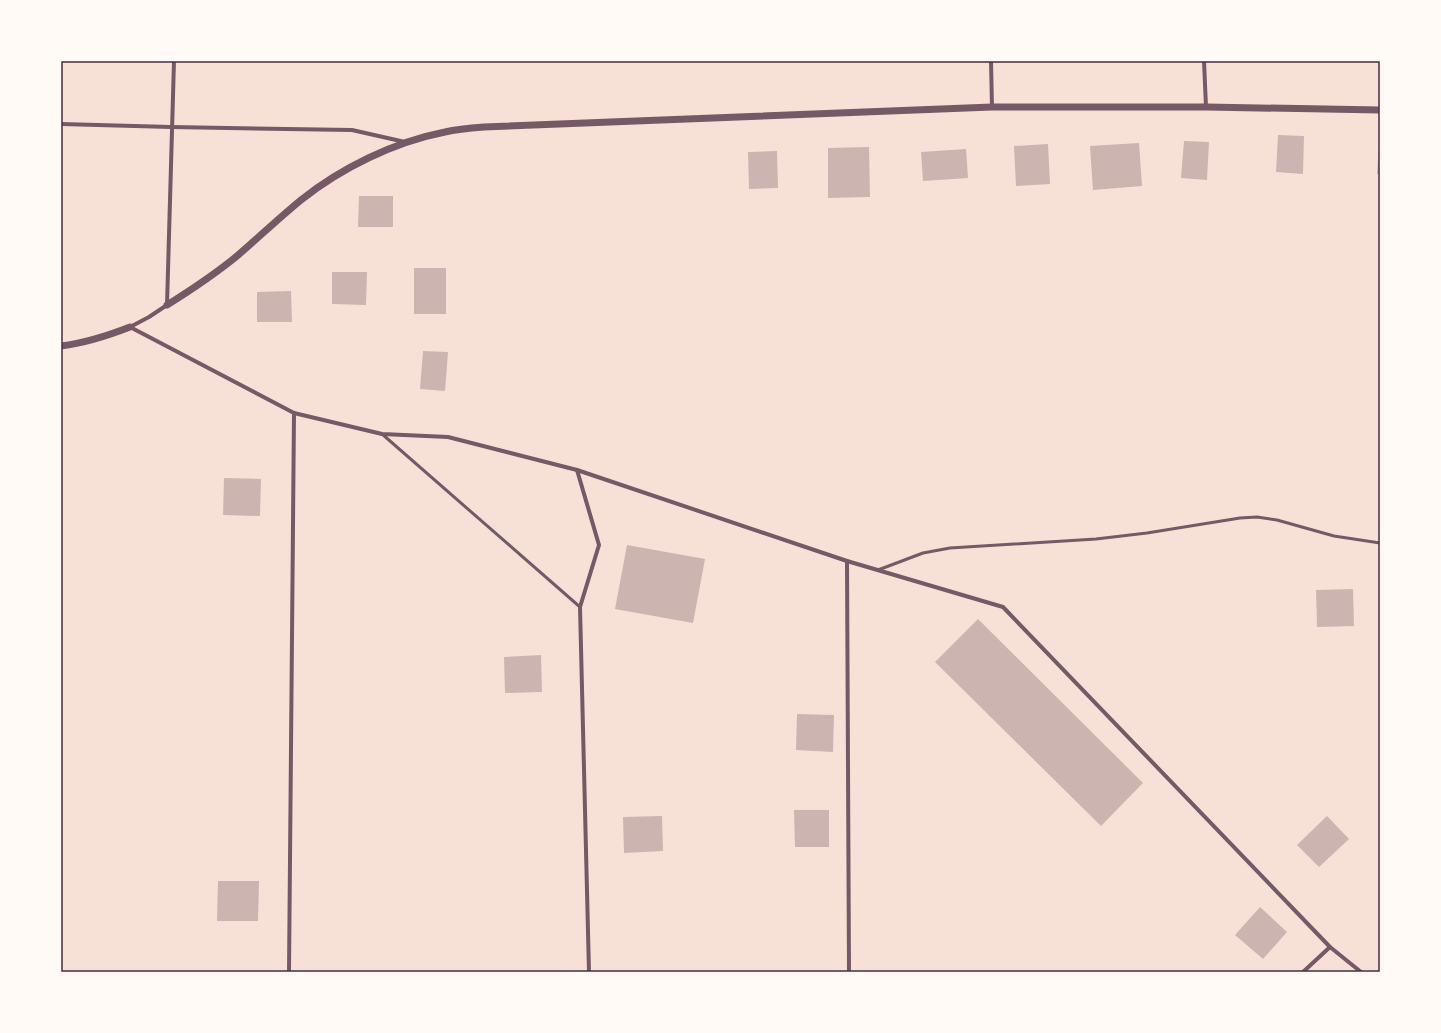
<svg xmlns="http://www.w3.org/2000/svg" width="1441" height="1033" font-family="'Sofia Sans Condensed',sans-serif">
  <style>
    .building { fill: #ccb4b1 }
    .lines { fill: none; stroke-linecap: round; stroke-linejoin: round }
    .service { stroke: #755966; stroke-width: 3 }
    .minor { stroke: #755966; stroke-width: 4 }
    .tertiary { stroke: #755966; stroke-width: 7 }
    .neatline { fill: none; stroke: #4a2c40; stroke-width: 1.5 }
  </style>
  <rect width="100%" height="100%" fill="#f7e1d7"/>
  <g class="building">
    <polygon points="1278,135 1304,136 1303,174 1276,172"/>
    <polygon points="1184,141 1209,142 1207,180 1181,178"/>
    <polygon points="1139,143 1142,186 1093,190 1090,146"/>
    <polygon points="1379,143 1380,143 1380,174 1377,174"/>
    <polygon points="1048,144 1050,184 1016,186 1014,146"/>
    <polygon points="869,147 870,197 828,198 828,148"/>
    <polygon points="966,149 968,178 923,181 921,152"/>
    <polygon points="777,151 778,188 749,189 748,152"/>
    <polygon points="359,196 393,196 393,227 358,227"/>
    <rect x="414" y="268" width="32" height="46"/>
    <polygon points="332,272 367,272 366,305 332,304"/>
    <polygon points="291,291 292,322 257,322 257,292"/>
    <polygon points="423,351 448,352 445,391 420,389"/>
    <polygon points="224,478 261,479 260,516 223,515"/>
    <polygon points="627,545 705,559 693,623 615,609"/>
    <polygon points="1353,589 1354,626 1317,627 1316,590"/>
    <polygon points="978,619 1143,783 1101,826 935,662"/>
    <polygon points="541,655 542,692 505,693 504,657"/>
    <polygon points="797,714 834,715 833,752 796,750"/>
    <polygon points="794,810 829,810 829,847 795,847"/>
    <polygon points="662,816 663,851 624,853 623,817"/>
    <polygon points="1327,816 1349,839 1319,867 1297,845"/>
    <polygon points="218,881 259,881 258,921 217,921"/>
    <polygon points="1260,907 1287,932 1263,959 1235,935"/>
  </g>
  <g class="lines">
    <g class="service">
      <polyline points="382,434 580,607"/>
      <polyline points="878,570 923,553 950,548 1096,539 1147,533 1240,518 1257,517 1277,520 1334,536 1380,543"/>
    </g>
    <g class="minor">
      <polyline points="991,61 992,107"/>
      <polyline points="1204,61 1206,107"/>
      <polyline points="61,124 171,127 352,130 405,142"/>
      <polyline points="130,327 294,413 382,434 448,437 577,470 599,545 580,607 589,972"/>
      <polyline points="130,327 149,317 167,305 174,61"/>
      <polyline points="577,470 847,561 1003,607 1330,947 1303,972"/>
      <polyline points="847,561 849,972"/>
      <polyline points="1330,947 1361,972"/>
      <polyline points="289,972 294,413"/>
    </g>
    <g class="tertiary">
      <path d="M 167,305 C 191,290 215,274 237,256 C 258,238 279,218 301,200 C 341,168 394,142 445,132 C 458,129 471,128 484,127 L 992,107 L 1206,107 L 1380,110"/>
      <path d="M 61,346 C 85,343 107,336 130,327"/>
    </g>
  </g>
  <rect width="1441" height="1033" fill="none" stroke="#fffaf5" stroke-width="124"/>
  <rect x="62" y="62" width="1317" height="909" class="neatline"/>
</svg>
